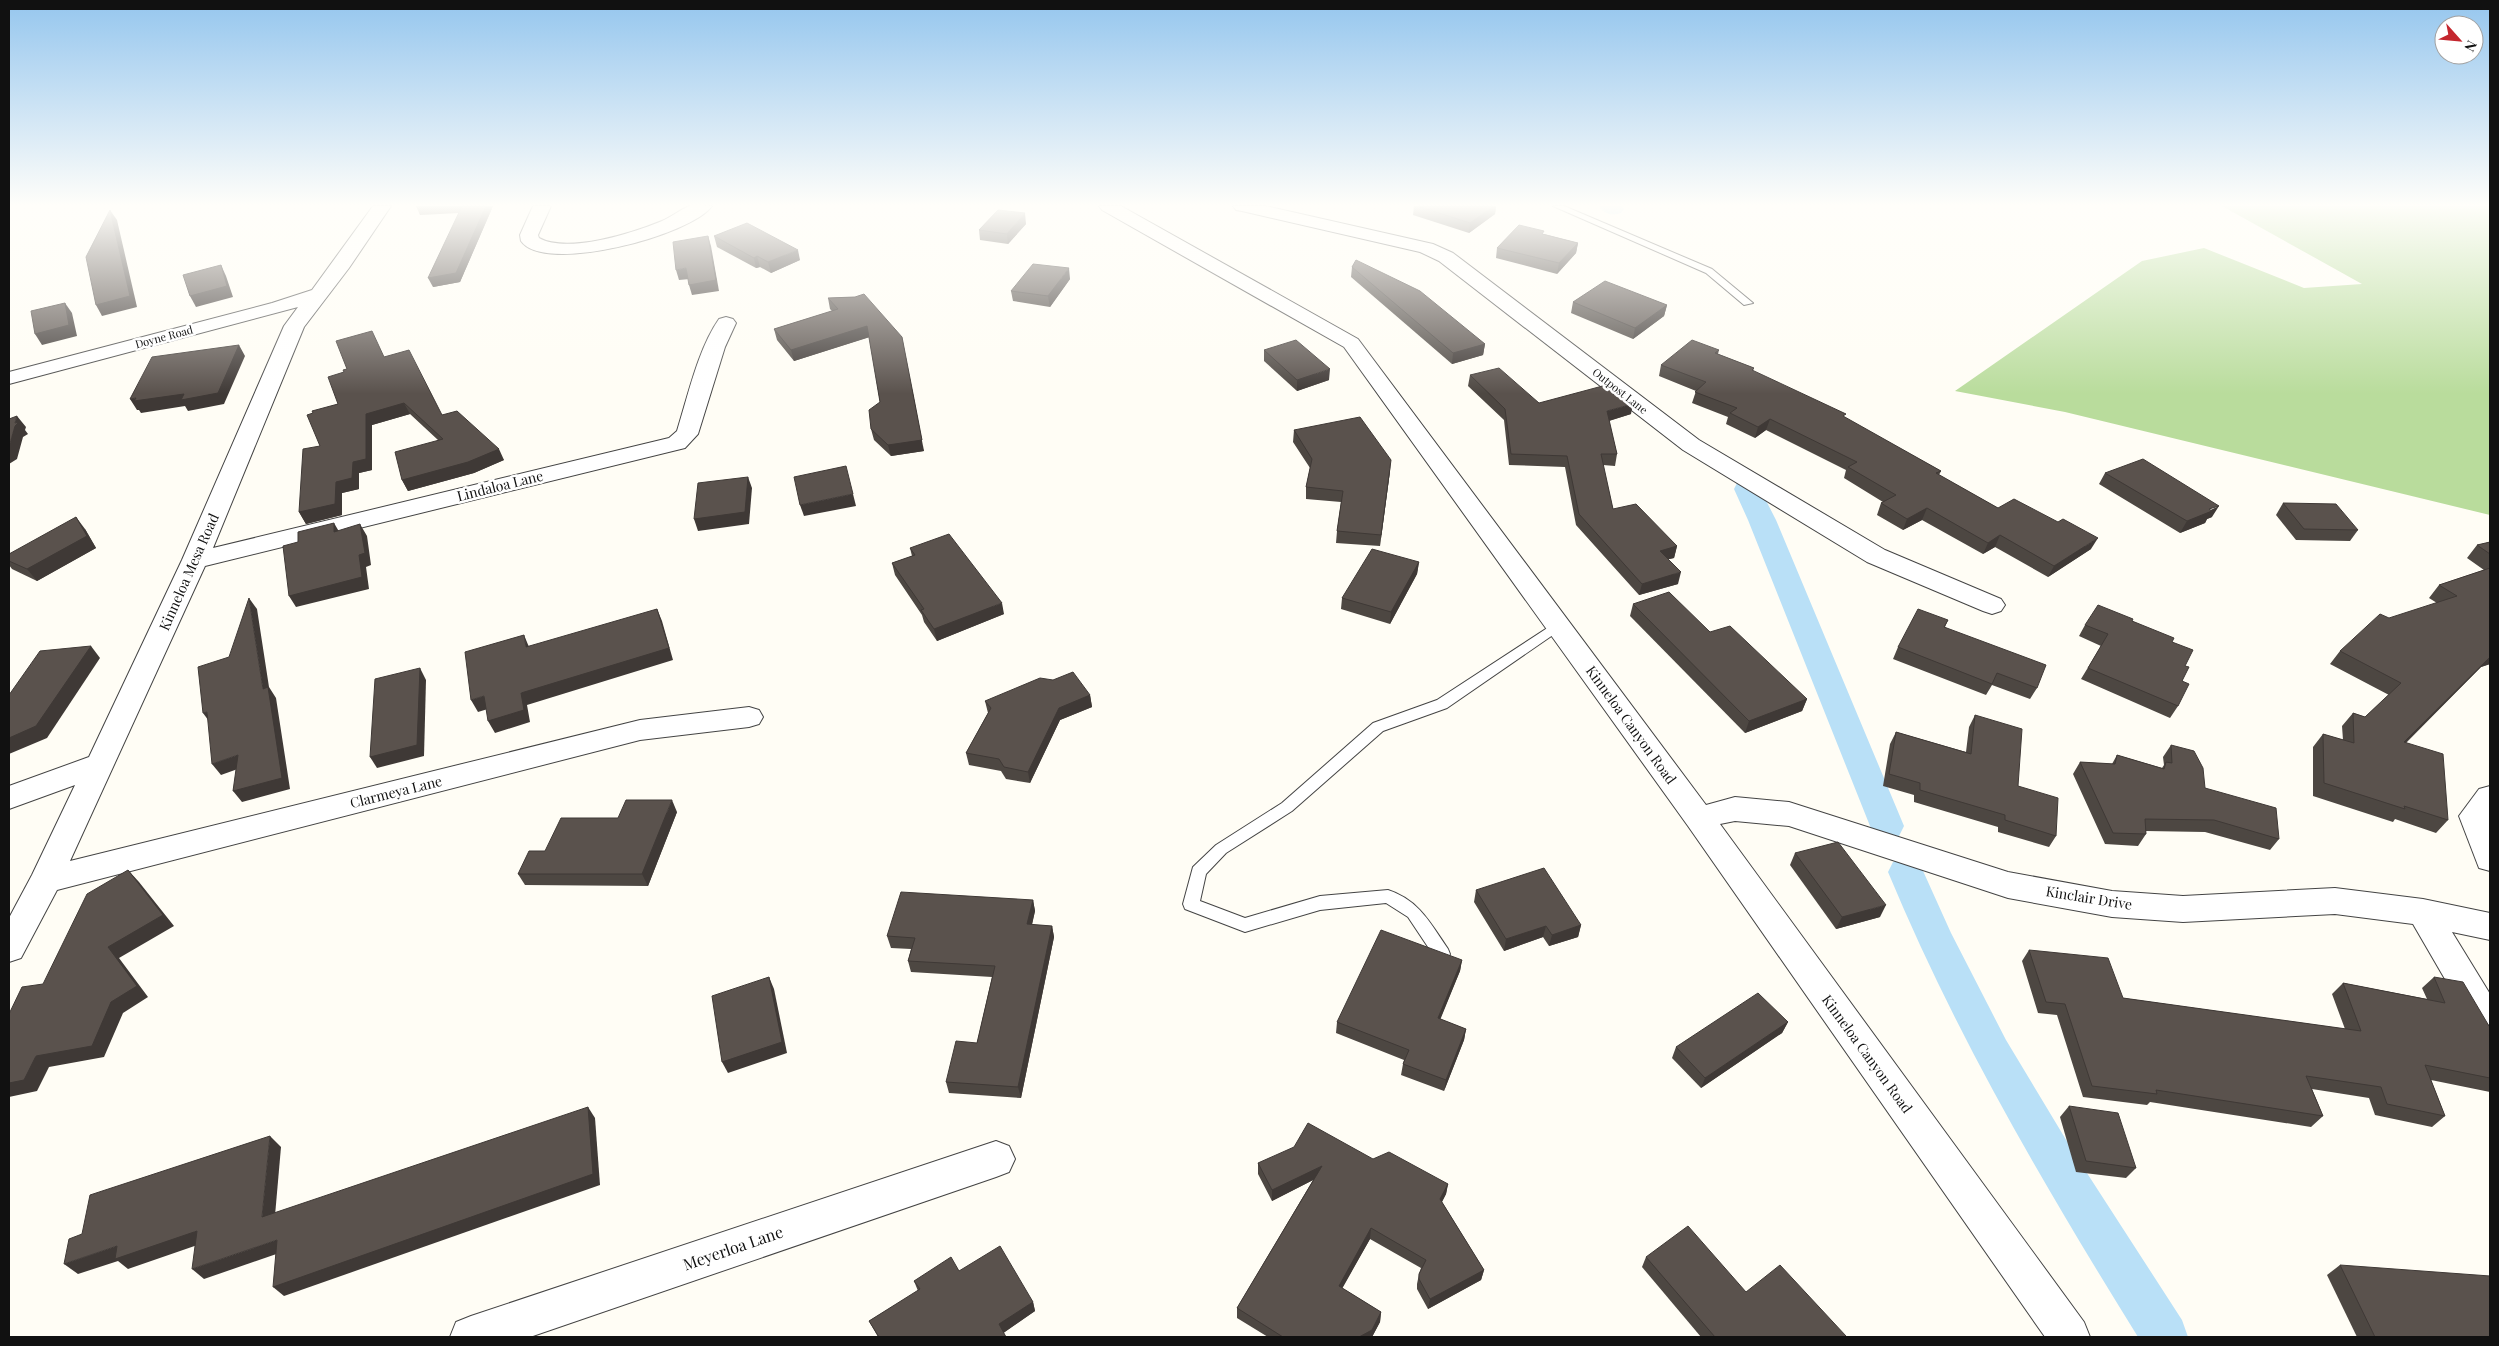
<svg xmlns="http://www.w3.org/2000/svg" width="2499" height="1346" font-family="'Playfair Display',serif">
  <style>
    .forest { fill: #b9dc9c }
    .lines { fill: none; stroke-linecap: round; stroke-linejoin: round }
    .canal { fill: #b9e0f7; fill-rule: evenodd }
    .service-casing { stroke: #444; stroke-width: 2 }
    .minor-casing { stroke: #444; stroke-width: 2 }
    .service { fill: #fff; fill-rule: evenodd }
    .minor { fill: #fff; fill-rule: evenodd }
    .wall { fill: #4d4742 }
    .shaded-wall { fill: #3f3936 }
    .building { fill: #5a524d; stroke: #3f3936 }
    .labels { text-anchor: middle; stroke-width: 5; stroke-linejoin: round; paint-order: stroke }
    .far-street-label { font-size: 11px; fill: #111; stroke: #fff }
    .street-label { font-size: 14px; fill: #111; stroke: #fff }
    .near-street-label { font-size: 16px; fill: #111; stroke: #fff }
  </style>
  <rect width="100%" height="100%" fill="#fffdf5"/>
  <polygon class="forest" points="2222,206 2490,206 2490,515 2065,412 1955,391 2142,261 2204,248 2304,288 2362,284"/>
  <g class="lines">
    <g class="canal">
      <path d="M 1599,206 L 1622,206 L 1624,209 L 1621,213 C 1612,216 1604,214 1599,206 Z"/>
      <polygon points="1747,481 1757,483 1776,520 1904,826 1899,836 1887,839 1875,836 1870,826 1748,520 1734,489 1737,483"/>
      <path d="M 1906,858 L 1919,862 L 1951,933 L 2006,1040 L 2074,1153 L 2182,1320 L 2188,1337 L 2138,1337 C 2045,1187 1956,1036 1888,872 L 1893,862 Z"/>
    </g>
    <defs>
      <g id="service">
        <polygon points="1553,206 1564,206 1712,269 1753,303 1744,305 1706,273"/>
        <path d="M 1558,621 L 1563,622 L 1565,625 L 1563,628 L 1447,708 L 1383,731 L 1292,811 L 1226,853 L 1206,874 L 1200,901 L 1245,918 L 1320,896 L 1388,890 C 1419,900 1431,924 1448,949 L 1450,954 L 1448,959 L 1442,961 L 1436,959 L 1408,917 L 1386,903 L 1320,910 L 1245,932 L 1185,909 L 1183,904 L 1193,867 L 1216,845 L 1282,803 L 1373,723 L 1437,700 Z"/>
      </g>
      <g id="minor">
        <path d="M 373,206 L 391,206 L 349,268 L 304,327 L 213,548 L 669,438 L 677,431 C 688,396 698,349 719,319 L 726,317 L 733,319 L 736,323 L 725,347 L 698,434 L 685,448 L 205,566 L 70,861 L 640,720 L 749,707 L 759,710 L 763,717 L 759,724 L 749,727 L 640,740 L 57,890 L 21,958 L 9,962 L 9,918 L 32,875 L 75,785 L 9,809 L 9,786 L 89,757 L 182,560 L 284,326 L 298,307 L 9,384 L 9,372 L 272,303 L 312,290 Z"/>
        <path d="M 533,206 L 551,206 L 538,235 L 539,238 C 568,254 633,233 662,221 C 671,217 680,210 689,206 C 695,204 705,206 712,206 C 692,235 544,275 521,241 L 520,235 Z"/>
        <polygon points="1099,206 1121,206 1358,339 1706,805 1735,797 1789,802 2008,872 2112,891 2183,896 2335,888 2423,899 2490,913 2490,940 2452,932 2490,994 2490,1040 2478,1036 2413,924 2335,914 2183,922 2112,917 2008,898 1789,826 1735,821 1720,824 2084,1322 2090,1337 2045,1337 1688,826 1344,347 1102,210"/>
        <polygon points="1233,206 1266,206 1433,244 1453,253 1699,440 1885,550 2001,599 2005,605 2001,611 1992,614 1983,611 1867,562 1683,450 1439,261 1420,252 1242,211 1236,210"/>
        <polygon points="2490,786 2490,871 2479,868 2459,816 2479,789"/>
        <polygon points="996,1141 1009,1146 1015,1159 1009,1172 996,1177 530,1337 450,1337 456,1322 471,1316"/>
      </g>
    </defs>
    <use href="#service" class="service-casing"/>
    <use href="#minor" class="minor-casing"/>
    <use href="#service" class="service"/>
    <use href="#minor" class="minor"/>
  </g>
  <g class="wall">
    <polygon points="416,206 493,206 460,282 433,287 459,213 420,215"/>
    <polygon points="1414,206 1496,206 1495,214 1469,233 1413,215"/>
    <polygon points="1026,224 1008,244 980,240 979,230"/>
    <polygon points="1544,234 1578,243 1576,253 1557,274 1496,258 1497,248"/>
    <polygon points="714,236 800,260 771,273 760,267 756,268 717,247"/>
    <polygon points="1352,267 1485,344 1483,355 1452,364 1351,277"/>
    <polygon points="1070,279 1050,307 1013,301 1011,291"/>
    <polygon points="855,297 924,451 891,456 874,440 871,429 880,402 869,337 794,361 777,340 774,329 832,311 830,309 828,298"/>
    <polygon points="1573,302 1667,305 1664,316 1633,339 1571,313"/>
    <polygon points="1264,350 1329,380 1297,391 1264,361"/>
    <polygon points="1719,350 1718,354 1754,368 1753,371 1845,418 1941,471 1939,475 1998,508 2091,549 2048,577 1995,547 1983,554 1922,520 1903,530 1877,515 1881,503 1883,502 1844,478 1846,470 1766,430 1755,438 1726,424 1728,417 1692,403 1696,391 1659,376 1661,365"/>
    <polygon points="384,357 442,415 504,460 474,473 408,491 402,480 438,440 410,414 372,425 372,470 359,473 359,489 342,493 342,515 306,524 299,512 320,446 313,413 338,404 344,372"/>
    <polygon points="1470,375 1539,403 1631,414 1609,421 1617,454 1615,466 1603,465 1613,509 1677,546 1674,558 1668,559 1678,584 1639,595 1576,525 1565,467 1509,465 1504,420 1468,386"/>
    <polygon points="1294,430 1390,471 1380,546 1336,543 1337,531 1341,502 1306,499 1306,487 1310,468 1293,442"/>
    <polygon points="2105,473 2212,517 2207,519 2205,523 2180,533 2099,484"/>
    <polygon points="2283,503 2358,530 2350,541 2296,540 2276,515"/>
    <polygon points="85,529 96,548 37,581 12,569 9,565 9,554"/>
    <polygon points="2490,542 2490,664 2481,667 2406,743 2448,820 2436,833 2395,819 2393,822 2313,796 2313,747 2323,734 2343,740 2342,726 2353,713 2365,717 2389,695 2330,664 2340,651 2437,603 2429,598 2439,585 2484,570 2467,558 2477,545"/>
    <polygon points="910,548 1004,614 937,641 924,622 922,615 895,575 892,563 912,556"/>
    <polygon points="1419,562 1417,574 1390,624 1341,609 1342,598"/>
    <polygon points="1633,604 1710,632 1807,699 1802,711 1745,733 1630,616"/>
    <polygon points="1948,620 1945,627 2037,688 2030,699 1992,685 1986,695 1893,659 1898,647"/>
    <polygon points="2132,621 2172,642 2185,666 2178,706 2170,718 2081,679 2101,646 2079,636 2085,625"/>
    <polygon points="1090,695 1092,707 1060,720 1030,783 1006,779 1001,771 969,765 966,753 988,713 985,701"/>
    <polygon points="1975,715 2018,786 2056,836 2049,847 1998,832 1998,827 1914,802 1914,795 1883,786 1890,744 1896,732 1966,752 1969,727"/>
    <polygon points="2171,745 2205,788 2279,839 2270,850 2205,832 2146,831 2146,834 2138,846 2105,844 2073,774 2080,762 2112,764 2117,755 2162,768 2164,765 2163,757"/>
    <polygon points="677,812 648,886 525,885 518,874 545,851 618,818"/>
    <polygon points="1795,853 1880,917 1836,929 1790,865"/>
    <polygon points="1476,890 1581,925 1578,937 1549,946 1543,937 1504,951 1474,902"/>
    <polygon points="1033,900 1035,911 1032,925 1052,926 1054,937 1021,1098 949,1093 946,1082 977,1043 992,977 911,972 908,961 911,949 891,948 887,936"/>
    <polygon points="2029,950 2123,998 2345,1029 2332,994 2343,983 2427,999 2422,988 2434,977 2490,1026 2490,1092 2431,1080 2445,1116 2432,1127 2375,1115 2369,1098 2312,1089 2323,1116 2311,1127 2150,1102 2147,1105 2083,1097 2057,1015 2038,1013 2022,961"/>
    <polygon points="1462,960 1460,971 1440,1019 1466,1029 1464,1040 1444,1091 1401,1075 1403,1064 1404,1060 1336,1033 1337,1022"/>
    <polygon points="1788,1022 1782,1033 1701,1088 1672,1058 1676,1047"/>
    <polygon points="2069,1106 2136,1168 2126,1178 2076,1172 2060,1117"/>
    <polygon points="1373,1159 1448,1184 1446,1194 1442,1202 1484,1270 1481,1280 1428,1309 1417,1289 1417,1284 1419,1274 1421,1268 1370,1239 1342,1288 1381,1312 1380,1322 1372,1337 1268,1337 1237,1318 1237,1308 1313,1180 1272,1201 1258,1174 1258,1163"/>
    <polygon points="1646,1257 1746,1292 1845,1337 1701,1337 1642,1267"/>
    <polygon points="2340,1265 2490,1337 2357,1337 2327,1275"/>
    <polygon points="959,1271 1033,1302 1035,1311 1003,1333 1006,1337 878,1337 869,1321 918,1291 914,1281"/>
  </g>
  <g class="shaded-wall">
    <polygon points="486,206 493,206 460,282 433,287 428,278"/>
    <polygon points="1494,206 1496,206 1495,214 1469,233 1470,223"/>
    <polygon points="110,210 117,220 137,307 102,316 96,305"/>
    <polygon points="1025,213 1026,224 1008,244 1007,234"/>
    <polygon points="708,236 711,246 719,291 692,295 689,285"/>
    <polygon points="1578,243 1576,253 1557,274 1559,263"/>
    <polygon points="798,250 800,260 771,273 768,262"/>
    <polygon points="757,256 760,267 756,268 754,258"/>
    <polygon points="221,265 226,276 233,297 196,307 190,296"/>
    <polygon points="686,268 690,279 679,280 676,270"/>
    <polygon points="1069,268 1070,279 1050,307 1048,296"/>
    <polygon points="65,303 72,313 77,336 42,345 35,334"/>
    <polygon points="1667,305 1664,316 1633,339 1635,328"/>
    <polygon points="867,326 870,337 794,361 791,350"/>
    <polygon points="902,337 924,451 891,456 888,445"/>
    <polygon points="1485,344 1483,355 1452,364 1453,353"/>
    <polygon points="239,345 245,356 224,404 188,411 185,406 141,413 139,410 137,410 130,399 136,398"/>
    <polygon points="1330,369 1329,380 1297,391 1297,380"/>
    <polygon points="404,403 410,414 372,425 372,470 359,473 359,489 342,493 342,515 306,524 299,512 336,482 353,462 366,414"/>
    <polygon points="1633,404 1631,414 1605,422 1607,411"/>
    <polygon points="17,416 26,427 25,430 28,434 23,437 17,459 9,464 9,447"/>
    <polygon points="1770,419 1766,430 1755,438 1758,427"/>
    <polygon points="499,449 504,460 474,473 408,491 402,480"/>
    <polygon points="1391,460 1390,471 1380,546 1381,535"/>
    <polygon points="748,477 752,488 749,524 698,531 694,519"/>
    <polygon points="853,494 856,506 804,516 800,505"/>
    <polygon points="2219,506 2212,517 2207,519 2205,523 2180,533 2187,521"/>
    <polygon points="1927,508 1922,520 1903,530 1907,519"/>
    <polygon points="76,517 85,529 96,548 37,581 27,569"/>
    <polygon points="334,523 341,535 334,532"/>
    <polygon points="360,524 367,536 371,565 366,567 369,589 296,607 289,596 359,555"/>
    <polygon points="2000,535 1995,547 1983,554 1988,543"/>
    <polygon points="2098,538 2091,549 2048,577 2054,566"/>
    <polygon points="1677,546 1674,558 1657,562 1660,551"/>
    <polygon points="1419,562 1417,574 1390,624 1391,612"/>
    <polygon points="1681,572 1678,584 1639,595 1642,584"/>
    <polygon points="249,598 257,609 269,687 276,698 290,789 242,802 233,791 263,689"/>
    <polygon points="1002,603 1004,614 937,641 934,629"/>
    <polygon points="657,609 662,621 673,660 527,705 530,722 495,733 488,721 521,693"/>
    <polygon points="524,635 529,647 526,647"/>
    <polygon points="91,646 100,658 47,738 9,754 9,738"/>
    <polygon points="2490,657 2490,664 2481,667 2393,755 2404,742"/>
    <polygon points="420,668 426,680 424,756 377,768 370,757"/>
    <polygon points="1090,695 1092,707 1060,720 1030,783 1028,772 1059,708"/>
    <polygon points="484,696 491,708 478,712 471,700"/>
    <polygon points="1807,699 1802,711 1745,733 1749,721"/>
    <polygon points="207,712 211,724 203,713"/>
    <polygon points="238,755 246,766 221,775 212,764"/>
    <polygon points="672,800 677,812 648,886 642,874"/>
    <polygon points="128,870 139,882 174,926 119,958 148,997 123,1013 104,1057 49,1067 37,1091 9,1097 9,1083 36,1056 108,947"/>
    <polygon points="1033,900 1035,911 1029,936 1027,924"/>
    <polygon points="1886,905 1880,917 1836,929 1842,917"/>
    <polygon points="1581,925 1578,937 1549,946 1552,935"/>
    <polygon points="1052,926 1054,937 1021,1098 1018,1087"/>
    <polygon points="1546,926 1543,937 1504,951 1506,939"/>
    <polygon points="1462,960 1460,971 1436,1030 1438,1018"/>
    <polygon points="769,977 774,989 787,1053 728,1073 722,1062"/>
    <polygon points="1788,1022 1782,1033 1701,1088 1705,1078"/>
    <polygon points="1466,1029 1464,1040 1444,1091 1446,1080"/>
    <polygon points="588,1107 595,1118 600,1185 284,1296 273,1287"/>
    <polygon points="270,1136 281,1147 274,1227 262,1217"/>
    <polygon points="1322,1166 1321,1176 1272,1201 1272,1190"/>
    <polygon points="1448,1184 1446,1194 1438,1209 1440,1199"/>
    <polygon points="1371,1228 1370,1239 1338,1296 1339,1286"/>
    <polygon points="197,1231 209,1241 128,1269 118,1261 78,1274 64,1264 117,1246"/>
    <polygon points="277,1240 288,1250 204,1279 192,1269"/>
    <polygon points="1484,1270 1481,1280 1428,1309 1430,1299"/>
    <polygon points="1033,1302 1035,1311 1002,1334 999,1324"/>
    <polygon points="1381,1312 1380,1322 1372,1337 1359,1337"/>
  </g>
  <g class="building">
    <polygon points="462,206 486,206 456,273 428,278"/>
    <polygon points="1418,206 1494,206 1470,223"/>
    <polygon points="110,210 130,296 96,305 86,257"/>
    <polygon points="998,210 1025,213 1007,234 979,230"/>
    <polygon points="747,223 798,250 768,262 757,256 754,258 714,236"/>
    <polygon points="1519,225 1544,231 1542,234 1578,243 1559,263 1497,248"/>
    <polygon points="708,236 716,280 689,285 686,268 676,270 673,242"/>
    <polygon points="1356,260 1420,291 1485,344 1453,353 1352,267"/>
    <polygon points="1033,264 1069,268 1048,296 1011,291"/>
    <polygon points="221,265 227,286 190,296 183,275"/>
    <polygon points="1605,281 1667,305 1635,328 1573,302"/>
    <polygon points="864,294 902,337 922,440 888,445 871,429 869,410 880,402 867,326 791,350 774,329 838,309 828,298 855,297"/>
    <polygon points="65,303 69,325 35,334 31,311"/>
    <polygon points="372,331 384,357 409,350 442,415 457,411 499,449 468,462 402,480 395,452 443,439 404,403 366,414 366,459 353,462 352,478 336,482 335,504 299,512 303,449 320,446 307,415 313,413 312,411 338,404 328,377 344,372 343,370 347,369 336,341"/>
    <polygon points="1296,340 1330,369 1297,380 1264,350"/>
    <polygon points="1692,340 1719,350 1715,353 1754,368 1752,370 1846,414 1843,416 1941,471 1936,473 1998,508 2014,499 2058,522 2063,519 2098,538 2054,566 2000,535 1988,543 1927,508 1907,519 1881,503 1896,495 1848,467 1857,462 1770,419 1758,427 1730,413 1737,408 1695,392 1706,382 1661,365"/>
    <polygon points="239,345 218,393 181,400 184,394 134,401 136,398 130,399 152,357"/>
    <polygon points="1499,368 1539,403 1610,384 1633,404 1607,411 1617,454 1601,454 1613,509 1636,504 1677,546 1660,551 1681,572 1642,584 1579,514 1567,456 1511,454 1505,409 1470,375"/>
    <polygon points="17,416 15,423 19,422 15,426 9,447 9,419"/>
    <polygon points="1360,417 1391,460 1381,535 1337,531 1343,491 1306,487 1312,459 1294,430"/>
    <polygon points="2143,459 2219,506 2209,509 2212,511 2187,521 2105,473"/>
    <polygon points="846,466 853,494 800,505 794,477"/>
    <polygon points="748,477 745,512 694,519 698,483"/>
    <polygon points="2283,503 2336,504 2358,530 2304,529"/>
    <polygon points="76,517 87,536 27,569 9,561 9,554"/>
    <polygon points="334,523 334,532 360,524 365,553 359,555 362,577 289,596 283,546 298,542 298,532"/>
    <polygon points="949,534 1002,603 934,629 921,610 924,609 892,563 915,555 910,548"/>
    <polygon points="2490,542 2490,554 2477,545"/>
    <polygon points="1372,549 1419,562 1391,612 1342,598"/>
    <polygon points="2490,568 2490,657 2404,742 2443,754 2448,820 2404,806 2405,809 2324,783 2323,734 2354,743 2353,713 2365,717 2401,683 2340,651 2380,614 2389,618 2457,596 2439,585"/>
    <polygon points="1669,592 1710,632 1730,626 1807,699 1749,721 1633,604"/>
    <polygon points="249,598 263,689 268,687 282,778 233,791 238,755 212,764 207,712 203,713 198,667 229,657"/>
    <polygon points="2098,605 2133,619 2132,621 2174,638 2172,642 2193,650 2185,666 2189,667 2182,681 2189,684 2178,706 2088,668 2108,634 2085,625"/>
    <polygon points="657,609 669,648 521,693 524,710 488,721 484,696 471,700 465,652 524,635 526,647"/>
    <polygon points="1918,609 1948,620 1944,627 2046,665 2037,688 1997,673 1992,684 1898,647"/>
    <polygon points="91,646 36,726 9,738 9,695 40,651"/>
    <polygon points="420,668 417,745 370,757 375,679"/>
    <polygon points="1073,672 1090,695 1059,708 1028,772 1004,767 999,759 966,753 991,708 985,701 1040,678 1053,680"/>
    <polygon points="1975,715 2022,729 2018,786 2058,798 2056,836 2005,820 2005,815 1920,790 1920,783 1889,774 1896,732 1971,754"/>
    <polygon points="2171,745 2194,751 2203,768 2205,788 2276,808 2279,839 2214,820 2145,819 2146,834 2113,833 2080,762 2115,764 2117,755 2164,769 2166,762 2172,763"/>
    <polygon points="626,800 672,800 642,874 518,874 529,851 545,851 561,818 618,818"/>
    <polygon points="1838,842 1886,905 1842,917 1795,853"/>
    <polygon points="1544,868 1581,925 1552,935 1546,926 1506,939 1476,890"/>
    <polygon points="128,870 163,915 108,947 137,986 111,1002 92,1046 36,1056 24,1080 9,1083 9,1014 22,987 43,984 87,894"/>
    <polygon points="901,892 1033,900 1027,924 1052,926 1018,1087 946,1082 956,1041 977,1043 995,966 908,961 915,938 887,936"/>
    <polygon points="1381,930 1462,960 1438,1018 1466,1029 1446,1080 1403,1064 1409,1050 1337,1022"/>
    <polygon points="2029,950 2108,958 2123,998 2361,1031 2343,983 2445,1003 2434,977 2463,982 2489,1026 2490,1026 2490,1078 2425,1065 2445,1116 2387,1104 2381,1087 2306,1076 2323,1116 2156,1090 2157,1094 2092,1086 2065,1004 2046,1002"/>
    <polygon points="769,977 782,1042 722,1062 712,996"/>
    <polygon points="1758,993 1788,1022 1705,1078 1676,1047"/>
    <polygon points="2069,1106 2118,1113 2136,1168 2086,1161"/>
    <polygon points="588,1107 593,1174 273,1287 277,1240 192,1269 197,1231 115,1259 117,1246 64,1264 69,1239 82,1234 90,1195 270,1136 262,1217"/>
    <polygon points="1308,1123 1373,1159 1389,1152 1448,1184 1440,1199 1484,1270 1430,1299 1419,1279 1419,1274 1426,1260 1371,1228 1339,1286 1381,1312 1372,1330 1359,1337 1283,1337 1237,1308 1322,1166 1272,1190 1258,1163 1294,1147"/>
    <polygon points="1688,1226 1746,1292 1780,1265 1846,1336 1845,1337 1715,1337 1646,1257"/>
    <polygon points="1000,1246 1033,1302 999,1324 1006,1337 879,1337 869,1321 920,1289 914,1281 951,1257 959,1271"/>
    <polygon points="2340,1265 2490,1276 2490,1337 2375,1337"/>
  </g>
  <linearGradient id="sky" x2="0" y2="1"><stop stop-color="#95c6ee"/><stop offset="0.52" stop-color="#fffefa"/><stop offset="1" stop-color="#fffefa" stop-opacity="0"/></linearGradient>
  <rect width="2499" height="394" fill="url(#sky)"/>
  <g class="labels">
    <g class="far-street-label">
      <text transform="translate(164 337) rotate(-15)" y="4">Doyne Road</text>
      <text transform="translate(1620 391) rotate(38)" y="4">Outpost Lane</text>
    </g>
    <g class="street-label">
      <text transform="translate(500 486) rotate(-14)" y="5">Lindaloa Lane</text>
      <text transform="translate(189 572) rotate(-66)" y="5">Kinneloa Mesa Road</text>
      <text transform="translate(1631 725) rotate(54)" y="5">Kinneloa Canyon Road</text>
      <text transform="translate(396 792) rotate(-14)" y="5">Clarmeya Lane</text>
      <text transform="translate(2089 898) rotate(9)" y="5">Kinclair Drive</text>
      <text transform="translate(1867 1054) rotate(54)" y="5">Kinneloa Canyon Road</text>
    </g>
    <g class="near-street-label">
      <text transform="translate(733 1248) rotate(-19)" y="6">Meyerloa Lane</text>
    </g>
  </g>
  <rect width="2499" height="1346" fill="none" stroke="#111111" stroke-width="20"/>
  <g transform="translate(2459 40) rotate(117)"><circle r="24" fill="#ffffff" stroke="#a0a0a0"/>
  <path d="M0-4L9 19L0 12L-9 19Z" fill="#c4262e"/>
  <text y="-8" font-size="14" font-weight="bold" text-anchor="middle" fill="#111111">N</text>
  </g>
</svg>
